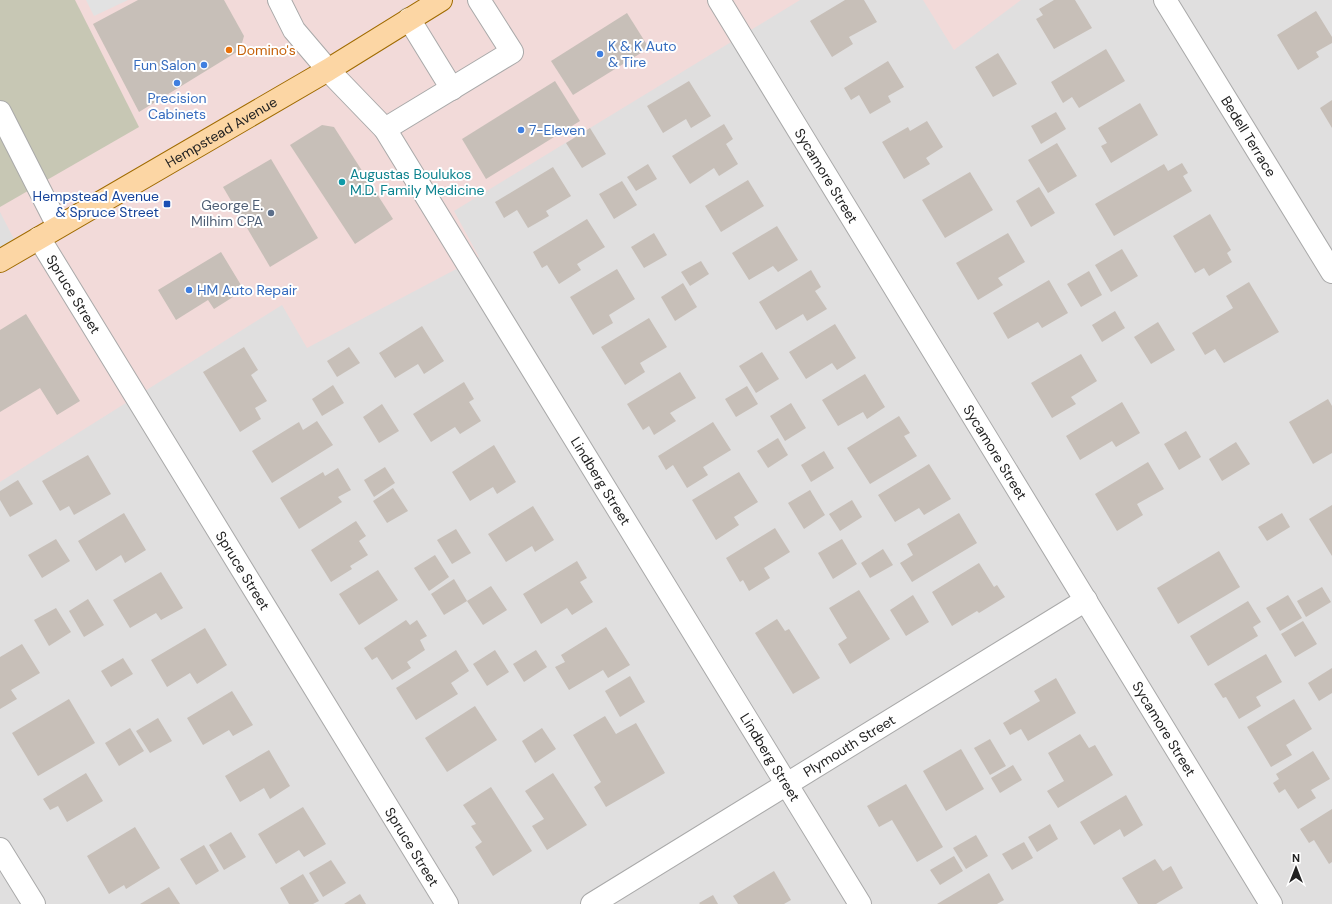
<svg xmlns="http://www.w3.org/2000/svg" width="1332" height="904" font-family="'DM Sans',sans-serif">
  <style>
    .residential { fill: #e0dfdf }
    .commercial { fill: #f2dad9 }
    .construction { fill: #c7c7b4 }
    .parking { fill: #e2e2e2 }
    .building { fill: #c7bfb8 }
    .lines { fill: none; stroke-linecap: round; stroke-linejoin: round }
    .minor-casing { stroke: #a9a9a9; stroke-width: 24 }
    .major-casing { stroke: #a06b00; stroke-width: 24 }
    .minor { stroke: #fff; stroke-width: 22 }
    .major { stroke: #fcd6a4; stroke-width: 22 }
    .food-dot { fill: #e8710a; stroke: #fff; stroke-width: 1.5 }
    .shop-dot { fill: #3f7fe0; stroke: #fff; stroke-width: 1.5 }
    .culture-dot { fill: #0f9aa8; stroke: #fff; stroke-width: 1.5 }
    .transit-dot { fill: #1a4fb4; stroke: #fff; stroke-width: 1.5 }
    .service-dot { fill: #5c6f8a; stroke: #fff; stroke-width: 1.5 }
    .labels { text-anchor: middle; stroke-width: 4; stroke-linejoin: round; paint-order: stroke }
    .shop-label { font-size: 14px; fill: #366cbe; stroke: #fff; text-anchor: start }
    .food-label { font-size: 14px; fill: #c56008; stroke: #fff; text-anchor: start }
    .street-label { font-size: 14px; fill: #222; stroke: #fff }
    .culture-label { font-size: 14px; fill: #0d838f; stroke: #fff; text-anchor: start }
    .transit-label { font-size: 14px; fill: #164399; stroke: #fff; text-anchor: end }
    .service-label { font-size: 14px; fill: #4e5e75; stroke: #fff; text-anchor: end }
  </style>
  <rect width="100%" height="100%" fill="#f2efe9"/>
  <rect class="residential" x="0" y="0" width="1332" height="904"/>
  <g class="commercial">
    <polygon points="0,0 800,0 454,211 479,257 307,348 282,305 0,482 0,256 17,245 0,212"/>
    <polygon points="923,0 1021,0 954,50"/>
  </g>
  <polygon class="construction" points="0,0 75,0 139,127 0,207"/>
  <polygon class="parking" points="86,0 128,0 94,16"/>
  <g class="building">
    <polygon points="138,0 224,0 244,36 240,50 139,112 93,24"/>
    <polygon points="845,0 864,0 877,22 849,37 853,44 832,57 810,21"/>
    <polygon points="1054,0 1075,0 1092,28 1054,49 1036,19 1043,15 1039,9"/>
    <polygon points="1316,11 1332,37 1332,43 1316,52 1319,57 1298,70 1277,35"/>
    <polygon points="627,13 649,48 573,95 551,61"/>
    <polygon points="1106,49 1125,81 1079,108 1072,97 1063,103 1051,82"/>
    <polygon points="998,53 1017,84 993,97 975,67"/>
    <polygon points="888,61 904,87 888,96 891,102 870,114 859,95 851,100 844,88"/>
    <polygon points="555,81 580,121 486,179 462,139"/>
    <polygon points="689,81 711,116 691,128 686,119 663,133 647,106"/>
    <polygon points="1332,100 1332,128 1320,108"/>
    <polygon points="1140,103 1158,135 1111,163 1101,146 1107,143 1098,128"/>
    <polygon points="1056,112 1066,129 1041,144 1031,126"/>
    <polygon points="927,121 943,147 926,158 930,164 904,179 882,142 908,127 910,131"/>
    <polygon points="724,124 733,139 726,144 738,164 719,176 714,168 690,184 672,156"/>
    <polygon points="322,125 334,127 393,219 355,244 290,145"/>
    <polygon points="590,128 606,154 582,168 566,143"/>
    <polygon points="1057,143 1077,176 1048,193 1028,160"/>
    <polygon points="271,159 318,238 270,267 223,187"/>
    <polygon points="1182,163 1188,173 1183,176 1192,191 1114,236 1095,204 1164,164 1168,171"/>
    <polygon points="648,164 657,179 636,191 627,177"/>
    <polygon points="553,167 571,196 546,211 549,216 528,228 517,210 504,218 495,202"/>
    <polygon points="970,172 993,210 945,238 922,200"/>
    <polygon points="748,180 764,206 721,232 705,206"/>
    <polygon points="622,181 637,205 614,219 599,194"/>
    <polygon points="1039,187 1055,213 1031,227 1016,201"/>
    <polygon points="1210,214 1231,250 1227,253 1232,262 1209,276 1204,268 1195,273 1173,236"/>
    <polygon points="587,219 605,247 577,264 581,270 559,284 547,265 542,268 533,252"/>
    <polygon points="777,226 798,260 778,272 773,266 749,280 732,253"/>
    <polygon points="654,233 667,255 644,268 631,247"/>
    <polygon points="1008,233 1025,262 998,278 1003,285 978,300 956,263"/>
    <polygon points="1122,249 1138,276 1111,292 1095,265"/>
    <polygon points="221,252 244,290 214,309 208,300 176,320 158,290"/>
    <polygon points="701,261 709,274 690,286 681,272"/>
    <polygon points="617,269 635,299 609,315 613,323 593,335 570,297"/>
    <polygon points="811,270 821,287 815,291 827,309 807,321 803,314 776,330 759,302"/>
    <polygon points="1089,271 1102,295 1081,307 1067,284"/>
    <polygon points="1049,280 1068,313 1042,328 1038,322 1008,339 993,313"/>
    <polygon points="1249,282 1279,332 1224,363 1215,349 1205,355 1192,333 1233,308 1226,296"/>
    <polygon points="683,283 697,307 675,321 661,297"/>
    <polygon points="1115,311 1125,328 1102,342 1092,325"/>
    <polygon points="26,314 80,401 57,415 40,388 0,412 0,330"/>
    <polygon points="649,318 667,347 640,363 645,372 625,385 601,347"/>
    <polygon points="1158,322 1175,350 1151,364 1134,337"/>
    <polygon points="835,324 856,358 837,370 832,363 806,379 789,352"/>
    <polygon points="422,326 444,361 424,374 418,364 395,378 379,353"/>
    <polygon points="244,347 258,370 251,375 267,401 255,408 261,419 240,432 203,372"/>
    <polygon points="349,347 360,363 337,377 327,361"/>
    <polygon points="762,352 779,379 756,393 739,366"/>
    <polygon points="1081,354 1097,381 1071,397 1076,404 1052,418 1031,383"/>
    <polygon points="680,372 696,398 670,413 676,421 654,435 649,426 643,430 627,404"/>
    <polygon points="865,374 885,407 867,419 863,412 838,426 822,400"/>
    <polygon points="464,382 474,399 469,402 481,421 460,434 455,427 431,442 413,414"/>
    <polygon points="333,385 344,403 322,416 312,399"/>
    <polygon points="747,386 758,404 736,417 725,399"/>
    <polygon points="1328,399 1332,406 1332,453 1313,464 1289,422"/>
    <polygon points="1122,402 1140,433 1116,447 1112,441 1080,460 1066,436"/>
    <polygon points="791,403 806,428 785,441 770,416"/>
    <polygon points="382,404 399,431 379,443 363,417"/>
    <polygon points="899,416 910,433 904,436 917,456 870,484 847,448"/>
    <polygon points="317,421 333,445 272,483 252,451 299,422 303,430"/>
    <polygon points="713,422 731,450 703,467 708,475 687,488 673,465 666,470 658,456"/>
    <polygon points="1186,431 1201,457 1179,470 1164,444"/>
    <polygon points="778,438 788,455 768,468 757,451"/>
    <polygon points="1236,442 1250,464 1222,481 1209,459"/>
    <polygon points="494,445 516,482 497,494 493,487 470,501 452,472"/>
    <polygon points="824,451 834,468 811,482 801,465"/>
    <polygon points="88,455 111,494 74,515 69,506 60,511 42,481"/>
    <polygon points="1148,462 1164,489 1137,504 1143,515 1117,531 1095,494"/>
    <polygon points="929,464 951,499 924,515 919,508 895,522 878,495"/>
    <polygon points="385,467 395,483 374,497 364,480"/>
    <polygon points="338,468 351,490 338,497 342,502 299,529 280,498 323,472 325,476"/>
    <polygon points="739,472 758,502 734,517 739,525 716,540 692,500"/>
    <polygon points="18,480 33,504 10,517 0,500 0,491"/>
    <polygon points="393,488 408,511 387,523 373,501"/>
    <polygon points="810,490 825,515 804,529 788,503"/>
    <polygon points="852,500 862,517 840,531 829,514"/>
    <polygon points="1332,505 1332,556 1309,519"/>
    <polygon points="533,506 554,540 535,552 532,546 506,562 488,534"/>
    <polygon points="124,513 146,550 125,563 121,555 96,571 78,541"/>
    <polygon points="959,513 977,543 912,582 900,563 913,555 907,544"/>
    <polygon points="1282,513 1290,527 1267,541 1258,527"/>
    <polygon points="356,521 366,536 359,541 368,555 350,566 352,569 331,582 311,550"/>
    <polygon points="775,528 790,552 764,568 770,578 749,591 743,580 740,582 726,558"/>
    <polygon points="456,529 471,553 452,564 437,540"/>
    <polygon points="56,539 70,561 42,578 28,555"/>
    <polygon points="842,539 857,564 833,579 818,553"/>
    <polygon points="883,549 893,565 870,578 861,563"/>
    <polygon points="1219,551 1240,587 1178,624 1157,588"/>
    <polygon points="435,555 449,577 429,591 414,568"/>
    <polygon points="577,561 587,578 580,582 593,602 572,615 567,608 541,624 523,594"/>
    <polygon points="979,563 994,587 997,585 1005,597 979,613 977,611 952,626 932,592"/>
    <polygon points="378,570 398,600 359,625 339,594"/>
    <polygon points="161,572 183,608 161,620 156,613 130,628 113,600"/>
    <polygon points="454,579 467,601 444,615 431,594"/>
    <polygon points="491,586 507,610 483,625 467,601"/>
    <polygon points="1322,587 1331,602 1306,617 1297,601"/>
    <polygon points="859,590 890,639 850,664 838,644 847,638 829,608"/>
    <polygon points="913,595 929,622 906,636 890,610"/>
    <polygon points="1288,595 1302,618 1280,631 1266,608"/>
    <polygon points="88,599 104,625 84,637 69,611"/>
    <polygon points="1248,601 1261,622 1253,627 1258,636 1208,666 1190,636"/>
    <polygon points="56,608 71,632 49,646 34,620"/>
    <polygon points="777,619 785,631 789,629 820,678 793,694 755,633"/>
    <polygon points="406,620 410,625 417,620 427,636 420,640 425,650 407,662 411,668 392,680 377,657 372,660 364,648"/>
    <polygon points="1303,621 1317,644 1295,657 1281,634"/>
    <polygon points="606,627 630,665 608,678 603,670 569,690 555,667 565,662 561,655"/>
    <polygon points="205,628 227,665 197,684 190,673 167,687 151,660"/>
    <polygon points="22,644 40,673 11,690 17,699 0,709 0,657"/>
    <polygon points="456,650 469,671 451,683 458,694 416,720 396,688"/>
    <polygon points="495,650 509,672 487,686 473,664"/>
    <polygon points="536,650 547,667 524,682 513,664"/>
    <polygon points="1266,654 1282,682 1256,697 1261,706 1239,719 1226,697 1223,698 1214,684"/>
    <polygon points="123,658 133,674 111,687 101,671"/>
    <polygon points="1332,668 1332,693 1319,701 1308,683"/>
    <polygon points="630,676 645,702 620,717 605,691"/>
    <polygon points="1056,678 1076,713 1028,741 1021,729 1010,735 1003,723 1040,701 1034,691"/>
    <polygon points="232,691 253,725 233,736 229,730 203,745 187,718"/>
    <polygon points="69,699 95,743 38,776 12,733"/>
    <polygon points="1294,699 1312,729 1286,745 1292,755 1271,767 1247,727"/>
    <polygon points="475,706 497,740 447,772 425,738"/>
    <polygon points="605,716 616,734 636,723 665,773 606,807 594,787 601,782 573,735"/>
    <polygon points="158,718 172,741 150,753 136,731"/>
    <polygon points="130,728 144,751 119,766 105,743"/>
    <polygon points="542,728 556,749 535,763 522,741"/>
    <polygon points="1080,734 1089,748 1095,745 1113,775 1058,808 1047,791 1064,781 1048,753"/>
    <polygon points="990,739 1006,766 990,775 974,748"/>
    <polygon points="961,749 984,789 946,811 923,771"/>
    <polygon points="269,750 290,786 270,799 264,788 240,802 225,776"/>
    <polygon points="1313,751 1330,779 1311,790 1316,798 1298,809 1285,789 1279,793 1273,783 1279,779 1276,774"/>
    <polygon points="1013,765 1022,780 1000,793 991,778"/>
    <polygon points="86,773 103,801 67,822 58,806 50,810 43,799"/>
    <polygon points="553,773 587,825 547,850 532,826 544,819 525,791"/>
    <polygon points="906,784 943,847 917,862 892,820 879,827 867,806"/>
    <polygon points="491,787 532,851 493,876 475,847 482,842 471,826 476,824 463,805"/>
    <polygon points="1126,795 1143,825 1124,837 1120,829 1094,845 1080,822"/>
    <polygon points="303,807 326,844 304,857 299,850 276,864 258,834"/>
    <polygon points="1332,809 1332,862 1329,864 1314,840 1309,843 1300,829"/>
    <polygon points="1050,824 1058,839 1037,852 1028,837"/>
    <polygon points="135,827 160,868 126,889 124,885 109,894 87,856"/>
    <polygon points="231,832 246,857 224,870 209,845"/>
    <polygon points="976,835 988,856 966,869 953,848"/>
    <polygon points="1024,842 1033,858 1012,870 1002,854"/>
    <polygon points="204,845 219,871 196,885 180,859"/>
    <polygon points="954,856 963,871 940,885 930,870"/>
    <polygon points="1155,859 1163,871 1171,866 1183,888 1156,904 1138,904 1122,878"/>
    <polygon points="331,860 346,883 323,897 309,873"/>
    <polygon points="774,871 791,900 784,904 738,904 733,896"/>
    <polygon points="989,873 1004,900 997,904 937,904"/>
    <polygon points="303,874 319,901 313,904 289,904 280,888"/>
    <polygon points="169,887 180,904 140,904"/>
    <polygon points="360,894 366,904 344,904"/>
    <polygon points="713,895 718,904 700,904 699,903"/>
  </g>
  <g class="lines">
    <defs>
      <g id="minor">
        <path id="s1" d="M 279,0 L 294,30 L 328,70 L 385,129 L 860,904"/>
        <path id="s2" d="M 719,0 L 1271,904"/>
        <path id="s3" d="M 1165,0 L 1332,272"/>
        <polyline points="409,19 452,89"/>
        <polyline points="0,112 58,226"/>
        <polyline points="385,129 512,52 479,0"/>
        <path id="s4" d="M 39,238 L 447,904"/>
        <polyline points="0,849 34,904"/>
        <path id="s5" d="M 592,904 L 1086,600"/>
      </g>
      <g id="major">
        <path id="s6" d="M 0,261 L 328,70 L 441,0"/>
      </g>
    </defs>
    <use href="#minor" class="minor-casing"/>
    <use href="#major" class="major-casing"/>
    <use href="#minor" class="minor"/>
    <use href="#major" class="major"/>
  </g>
  <circle class="food-dot" cx="229" cy="50" r="4"/>
  <g class="shop-dot">
    <circle cx="600" cy="54" r="4"/>
    <circle cx="204" cy="65" r="4"/>
    <circle cx="177" cy="83" r="4"/>
    <circle cx="521" cy="130" r="4"/>
    <circle cx="189" cy="290" r="4"/>
  </g>
  <circle class="culture-dot" cx="342" cy="182" r="4"/>
  <rect class="transit-dot" x="163" y="200" width="8" height="8" rx="2"/>
  <circle class="service-dot" cx="271" cy="213" r="4"/>
  <g class="labels">
    <g class="shop-label">
      <text x="608" y="51">K &amp; K Auto<tspan x="608" dy="16">&amp; Tire</tspan></text>
      <text x="196" y="70" text-anchor="end">Fun Salon</text>
      <text x="177" y="103" text-anchor="middle">Precision<tspan x="177" dy="16">Cabinets</tspan></text>
      <text x="529" y="135">7-Eleven</text>
      <text x="197" y="295">HM Auto Repair</text>
    </g>
    <g class="food-label">
      <text x="237" y="55">Domino's</text>
    </g>
    <g class="street-label">
      <text dy="5" stroke="none"><textPath href="#s6" startOffset="256">Hempstead Avenue</textPath></text>
      <text dy="5" stroke="none"><textPath href="#s3" startOffset="160">Bedell Terrace</textPath></text>
      <text dy="5" stroke="none"><textPath href="#s2" startOffset="206">Sycamore Street</textPath></text>
      <text dy="5" stroke="none"><textPath href="#s4" startOffset="66">Spruce Street</textPath></text>
      <text dy="5" stroke="none"><textPath href="#s2" startOffset="530">Sycamore Street</textPath></text>
      <text dy="5" stroke="none"><textPath href="#s1" startOffset="581">Lindberg Street</textPath></text>
      <text dy="5" stroke="none"><textPath href="#s4" startOffset="390">Spruce Street</textPath></text>
      <text dy="5" stroke="none"><textPath href="#s2" startOffset="854">Sycamore Street</textPath></text>
      <text dy="5" stroke="none"><textPath href="#s5" startOffset="302">Plymouth Street</textPath></text>
      <text dy="5" stroke="none"><textPath href="#s1" startOffset="905">Lindberg Street</textPath></text>
      <text dy="5" stroke="none"><textPath href="#s4" startOffset="714">Spruce Street</textPath></text>
    </g>
    <g class="culture-label">
      <text x="350" y="179">Augustas Boulukos<tspan x="350" dy="16">M.D. Family Medicine</tspan></text>
    </g>
    <g class="transit-label">
      <text x="159" y="201">Hempstead Avenue<tspan x="159" dy="16">&amp; Spruce Street</tspan></text>
    </g>
    <g class="service-label">
      <text x="263" y="210">George E.<tspan x="263" dy="16">Milhim CPA</tspan></text>
    </g>
  </g>
  <g transform="translate(1296 868)" stroke="#ffffff" stroke-width="3" paint-order="stroke">
  <path d="M0-3L7 15L0 10L-7 15Z" fill="#222222"/>
  <text y="-6" font-size="11" font-weight="bold" text-anchor="middle" fill="#222222">N</text>
  </g>
</svg>
